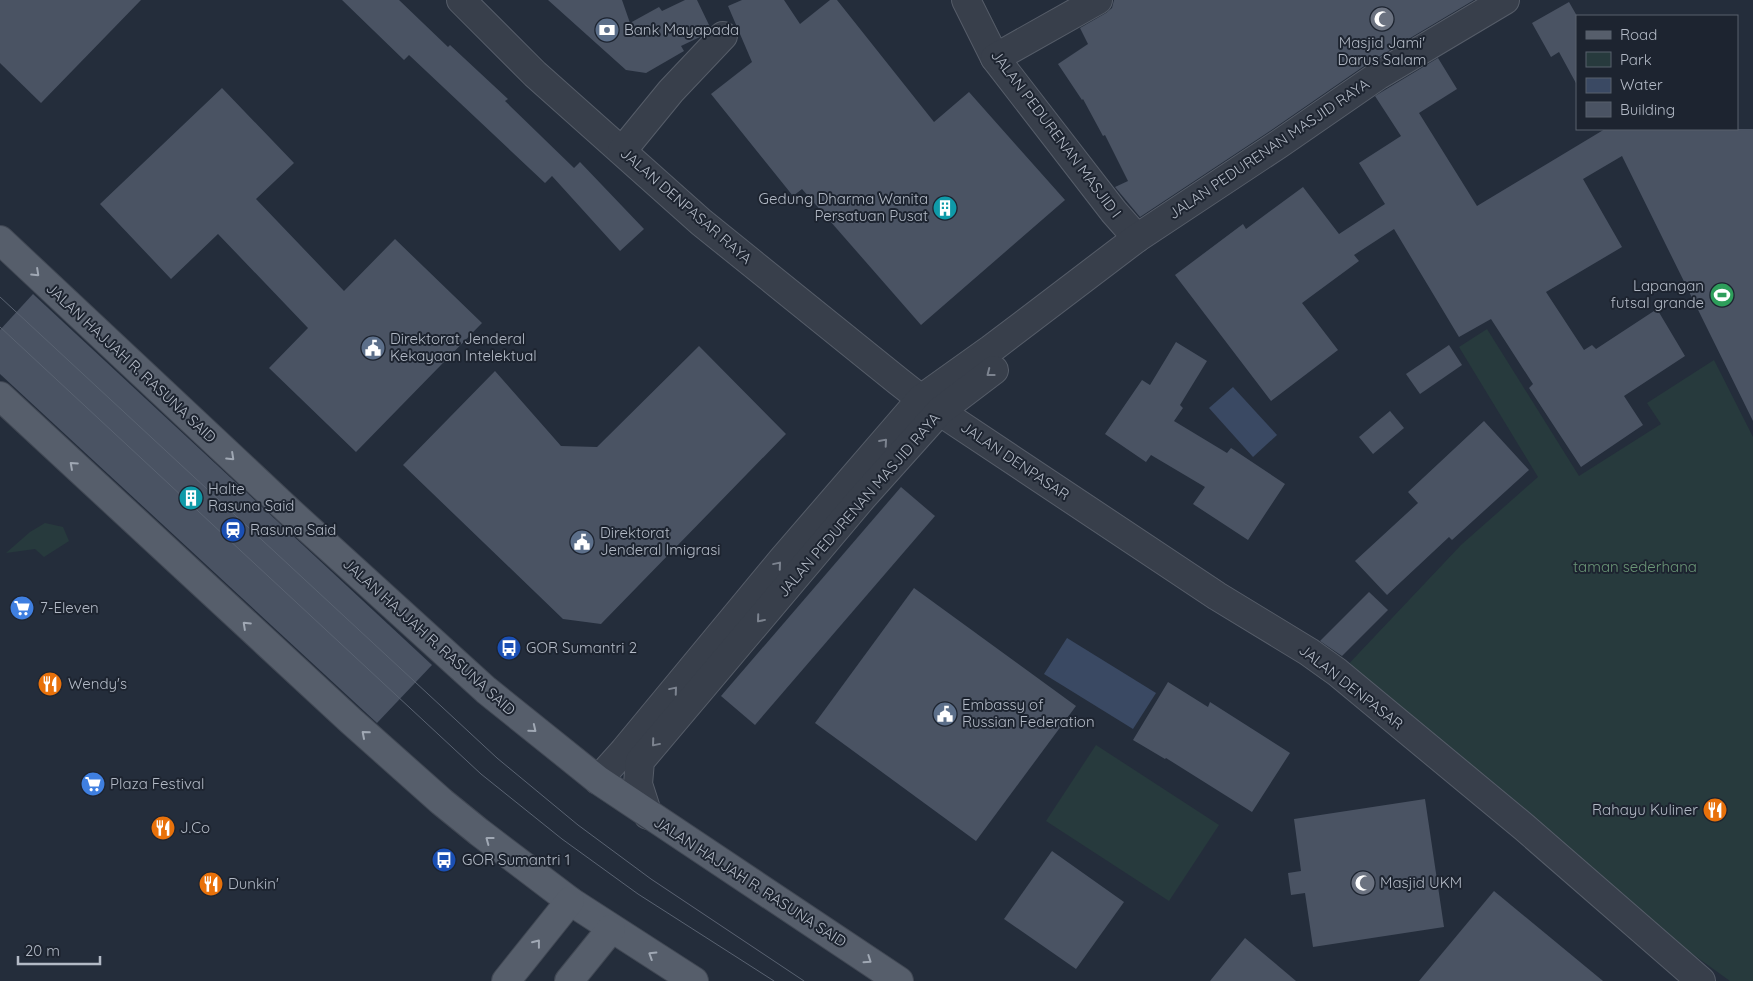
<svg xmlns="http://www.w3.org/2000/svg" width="1753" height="981" font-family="Quicksand,sans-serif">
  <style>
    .green { fill: #273a3d }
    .water { fill: #3a4963 }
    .building { fill: #4a5363 }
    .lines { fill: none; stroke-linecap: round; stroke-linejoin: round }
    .minor-casing { stroke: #565d69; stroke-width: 30 }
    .major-casing { stroke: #414854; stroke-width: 30 }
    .minor { stroke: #383f4b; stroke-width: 28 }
    .major { stroke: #565e6b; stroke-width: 28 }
    .tram { stroke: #5a6372; stroke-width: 1 }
    .oneway { stroke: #a0a8b4 }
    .oneway2 { stroke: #7c838f }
    .labels { text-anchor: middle; stroke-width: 4; stroke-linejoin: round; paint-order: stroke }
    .poi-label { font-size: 15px; fill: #b3bac6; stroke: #1d2430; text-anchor: start }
    .street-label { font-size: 15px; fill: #b3bac6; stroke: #1d2430 }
    .park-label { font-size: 15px; fill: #6b9677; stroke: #1d2430 }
  </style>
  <rect width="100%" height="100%" fill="#242d3b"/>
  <g class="green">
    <polygon points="1487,329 1579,476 1661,424 1647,403 1714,360 1753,437 1753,981 1730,981 1691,953 1501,791 1342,671 1461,545 1538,477 1459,347"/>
    <polygon points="45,523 63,527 69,541 44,557 35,549 6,553 30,532"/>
    <polygon points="1096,745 1219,825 1169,901 1046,821"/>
  </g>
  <g class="water">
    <polygon points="1233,387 1277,435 1253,457 1209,408"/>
    <polygon points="1067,638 1156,693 1133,729 1044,674"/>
  </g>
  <g class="building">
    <polygon points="0,0 141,0 41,103 0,63"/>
    <polygon points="342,0 399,0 448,47 450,45 508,99 505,101 574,168 580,162 644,229 620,251 552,176 545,183 409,55 404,60"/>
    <polygon points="548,0 622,0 630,23 659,7 662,11 685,0 697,0 710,27 702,36 681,46 684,51 646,73 626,70"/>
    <polygon points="742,0 784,0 800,24 830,0 837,0 934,122 969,92 1065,200 921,325 802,189 793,196 711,94 752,62 728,6"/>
    <polygon points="1114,0 1474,0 1370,62 1270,131 1140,217 1115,187 1128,181 1105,135 1103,136 1083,99 1082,100 1058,64 1088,44 1080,28 1106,13 1112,8"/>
    <polygon points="1569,2 1577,16 1577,85 1559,52 1551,57 1532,23"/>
    <polygon points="1438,58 1457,89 1419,113 1477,206 1605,129 1753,129 1753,421 1622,156 1583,179 1622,247 1546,292 1584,350 1592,345 1596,349 1657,309 1685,356 1624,396 1643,425 1581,467 1529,388 1533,384 1491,319 1459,337 1394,229 1354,255 1359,261 1302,303 1338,350 1271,401 1175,275 1243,224 1246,229 1303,187 1339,234 1385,204 1359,163 1401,136 1375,96"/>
    <polygon points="222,88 294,163 256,199 344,291 395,239 482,323 356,452 269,368 308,328 218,234 171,279 100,204"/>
    <polygon points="33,294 432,665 377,723 0,374 0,330"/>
    <polygon points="1176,342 1207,361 1180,405 1183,408 1174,421 1227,453 1231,448 1285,484 1248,540 1193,504 1205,487 1151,455 1146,462 1105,434 1142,380 1150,385"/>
    <polygon points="1449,345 1462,365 1420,394 1406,374"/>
    <polygon points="699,346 786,434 601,624 563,619 403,465 495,371 561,446 597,447"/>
    <polygon points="1390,411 1404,428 1373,454 1359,437"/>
    <polygon points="1484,421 1529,470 1452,540 1449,537 1387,595 1355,561 1418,503 1408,492"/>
    <polygon points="901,487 935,516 755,725 721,696"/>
    <polygon points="914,588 1076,706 976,841 815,723"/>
    <polygon points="1369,592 1388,610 1342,656 1320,641"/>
    <polygon points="1168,682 1208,707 1210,702 1290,753 1252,812 1166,758 1165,759 1133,740"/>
    <polygon points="1425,799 1444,927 1313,947 1305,893 1291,895 1288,873 1301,871 1294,819"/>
    <polygon points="1052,851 1124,902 1076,969 1004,919"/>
    <polygon points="1494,891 1603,981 1419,981"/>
    <polygon points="1245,938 1296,981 1210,981"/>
  </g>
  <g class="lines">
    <defs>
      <g id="minor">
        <polyline points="461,0 535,74 701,222 898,381 921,399 1217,596 1309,652 1337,672 1524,827 1701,981"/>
        <polyline points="966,0 995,58 1114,212 1137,238"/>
        <polyline points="995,58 1098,0"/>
        <polyline points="622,151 671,91 723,36"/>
        <polyline points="598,780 624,751 782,560 921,399 991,349 1137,238 1279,144 1379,75 1505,0"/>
        <polyline points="648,815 638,784 640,761 862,498 940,411 994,370"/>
      </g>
      <g id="major">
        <polyline points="0,240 289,511 486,690 598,780 899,981"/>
        <polyline points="0,396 351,721 442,802 479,832 570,901 694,981"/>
        <polyline points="506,981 570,901"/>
        <polyline points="569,981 611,929"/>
      </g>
    </defs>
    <use href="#minor" class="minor-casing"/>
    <use href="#major" class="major-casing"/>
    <use href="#minor" class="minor"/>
    <use href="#major" class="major"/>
    <g class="tram">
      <polyline points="0,297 497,758 578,825 651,879 804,981"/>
      <polyline points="0,327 481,774 562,839 638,894 774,981"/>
    </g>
  </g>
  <defs><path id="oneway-chevron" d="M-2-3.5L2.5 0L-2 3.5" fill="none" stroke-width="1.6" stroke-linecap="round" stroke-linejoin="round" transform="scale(1.25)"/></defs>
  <g class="oneway">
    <use href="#oneway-chevron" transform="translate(36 273) rotate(43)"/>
    <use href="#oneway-chevron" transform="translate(231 457) rotate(43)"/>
    <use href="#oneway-chevron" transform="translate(73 465) rotate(-138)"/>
    <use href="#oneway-chevron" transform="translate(246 625) rotate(-137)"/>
    <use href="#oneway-chevron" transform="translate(533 729) rotate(39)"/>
    <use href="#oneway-chevron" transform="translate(365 734) rotate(-139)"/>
    <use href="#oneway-chevron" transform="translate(489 840) rotate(-143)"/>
    <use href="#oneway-chevron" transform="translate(537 943) rotate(-52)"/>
    <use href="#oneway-chevron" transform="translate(652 955) rotate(-148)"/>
    <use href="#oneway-chevron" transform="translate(868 960) rotate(34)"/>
  </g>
  <g class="oneway2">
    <use href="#oneway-chevron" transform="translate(990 373) rotate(142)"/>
    <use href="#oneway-chevron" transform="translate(884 442) rotate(-49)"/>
    <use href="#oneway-chevron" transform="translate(778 565) rotate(-50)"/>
    <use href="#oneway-chevron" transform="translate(760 619) rotate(130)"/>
    <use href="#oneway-chevron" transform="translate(674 690) rotate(-50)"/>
    <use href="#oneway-chevron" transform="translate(655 743) rotate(130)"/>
  </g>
  <defs>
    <symbol id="mosque-disc" viewBox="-11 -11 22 22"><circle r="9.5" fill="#6b7280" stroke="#1d2430"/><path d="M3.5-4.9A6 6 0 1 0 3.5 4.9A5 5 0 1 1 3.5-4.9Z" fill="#fff"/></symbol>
    <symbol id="bank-disc" viewBox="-11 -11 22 22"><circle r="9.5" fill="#5c6f8a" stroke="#1d2430"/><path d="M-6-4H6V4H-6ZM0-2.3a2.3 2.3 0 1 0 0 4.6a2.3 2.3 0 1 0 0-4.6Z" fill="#fff"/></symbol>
    <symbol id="building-disc" viewBox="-11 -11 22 22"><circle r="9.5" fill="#0f9aa8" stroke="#1d2430"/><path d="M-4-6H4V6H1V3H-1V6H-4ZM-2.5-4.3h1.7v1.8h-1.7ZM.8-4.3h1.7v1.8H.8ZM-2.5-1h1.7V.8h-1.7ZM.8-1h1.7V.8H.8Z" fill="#fff"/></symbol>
    <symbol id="stadium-disc" viewBox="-11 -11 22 22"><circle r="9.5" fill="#2e9e5b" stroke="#1d2430"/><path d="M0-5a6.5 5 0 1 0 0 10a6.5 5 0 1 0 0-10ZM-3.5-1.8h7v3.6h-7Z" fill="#fff"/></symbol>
    <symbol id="civic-disc" viewBox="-11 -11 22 22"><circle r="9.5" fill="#5c6f8a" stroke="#1d2430"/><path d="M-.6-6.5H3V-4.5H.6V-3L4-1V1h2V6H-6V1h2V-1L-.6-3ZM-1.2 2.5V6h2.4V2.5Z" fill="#fff"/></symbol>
    <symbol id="station-disc" viewBox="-11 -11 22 22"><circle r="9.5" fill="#1a4fb4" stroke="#1d2430"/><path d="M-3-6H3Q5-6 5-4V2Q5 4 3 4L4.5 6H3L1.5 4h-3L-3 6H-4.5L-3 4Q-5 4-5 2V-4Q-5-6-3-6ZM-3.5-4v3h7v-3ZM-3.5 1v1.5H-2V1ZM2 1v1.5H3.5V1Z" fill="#fff"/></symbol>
    <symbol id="supermarket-disc" viewBox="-11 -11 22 22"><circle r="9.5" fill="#3f7fe0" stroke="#1d2430"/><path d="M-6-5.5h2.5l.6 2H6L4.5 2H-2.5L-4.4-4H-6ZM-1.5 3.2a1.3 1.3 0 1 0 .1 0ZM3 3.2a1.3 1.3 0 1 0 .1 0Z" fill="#fff"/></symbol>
    <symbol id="bus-disc" viewBox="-11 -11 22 22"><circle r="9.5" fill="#1a4fb4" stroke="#1d2430"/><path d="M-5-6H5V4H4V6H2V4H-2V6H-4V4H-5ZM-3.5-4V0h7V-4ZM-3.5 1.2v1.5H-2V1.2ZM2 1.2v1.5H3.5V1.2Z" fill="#fff"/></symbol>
    <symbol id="restaurant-disc" viewBox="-11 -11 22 22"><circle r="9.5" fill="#e8710a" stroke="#1d2430"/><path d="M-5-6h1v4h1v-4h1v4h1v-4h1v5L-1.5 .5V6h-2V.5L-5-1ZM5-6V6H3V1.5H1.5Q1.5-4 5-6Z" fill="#fff"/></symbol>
  </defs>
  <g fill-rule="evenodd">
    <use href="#mosque-disc" x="1368" y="5" width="28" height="28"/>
    <use href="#bank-disc" x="593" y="16" width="28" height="28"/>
    <use href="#building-disc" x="931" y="194" width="28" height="28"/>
    <use href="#stadium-disc" x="1708" y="281" width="28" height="28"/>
    <use href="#civic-disc" x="359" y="334" width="28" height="28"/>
    <use href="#building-disc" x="177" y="484" width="28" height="28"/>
    <use href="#station-disc" x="219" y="516" width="28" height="28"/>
    <use href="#civic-disc" x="568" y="528" width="28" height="28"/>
    <use href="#supermarket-disc" x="8" y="594" width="28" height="28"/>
    <use href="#bus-disc" x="495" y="634" width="28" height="28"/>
    <use href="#restaurant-disc" x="36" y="670" width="28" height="28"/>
    <use href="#civic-disc" x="931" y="700" width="28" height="28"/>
    <use href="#supermarket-disc" x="79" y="770" width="28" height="28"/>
    <use href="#restaurant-disc" x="1701" y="796" width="28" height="28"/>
    <use href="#restaurant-disc" x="149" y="814" width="28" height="28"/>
    <use href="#bus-disc" x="430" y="846" width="28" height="28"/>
    <use href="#mosque-disc" x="1349" y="869" width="28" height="28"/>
    <use href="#restaurant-disc" x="197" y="870" width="28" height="28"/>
  </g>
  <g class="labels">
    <g class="poi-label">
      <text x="624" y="35">Bank Mayapada</text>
      <text x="1382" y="48" text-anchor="middle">Masjid Jami'<tspan x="1382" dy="17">Darus Salam</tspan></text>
      <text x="928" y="204" text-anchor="end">Gedung Dharma Wanita<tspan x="928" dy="17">Persatuan Pusat</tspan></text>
      <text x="1704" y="291" text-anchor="end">Lapangan<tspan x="1704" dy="17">futsal grande</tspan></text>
      <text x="390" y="344">Direktorat Jenderal<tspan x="390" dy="17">Kekayaan Intelektual</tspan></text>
      <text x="208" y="494">Halte<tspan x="208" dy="17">Rasuna Said</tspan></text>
      <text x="250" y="535">Rasuna Said</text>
      <text x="600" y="538">Direktorat<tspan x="600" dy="17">Jenderal Imigrasi</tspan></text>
      <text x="40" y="613">7-Eleven</text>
      <text x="526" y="653">GOR Sumantri 2</text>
      <text x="68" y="689">Wendy's</text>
      <text x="962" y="710">Embassy of<tspan x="962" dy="17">Russian Federation</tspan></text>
      <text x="110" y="789">Plaza Festival</text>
      <text x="1698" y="815" text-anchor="end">Rahayu Kuliner</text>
      <text x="180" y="833">J.Co</text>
      <text x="462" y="865">GOR Sumantri 1</text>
      <text x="1380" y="888">Masjid UKM</text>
      <text x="228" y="889">Dunkin'</text>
    </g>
    <g class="street-label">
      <text transform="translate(1056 134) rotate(53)" y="5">JALAN PEDURENAN MASJID I</text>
      <text transform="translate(1269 149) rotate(-34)" y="5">JALAN PEDURENAN MASJID RAYA</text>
      <text transform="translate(686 206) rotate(41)" y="5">JALAN DENPASAR RAYA</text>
      <text transform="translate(131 363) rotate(43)" y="5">JALAN HAJJAH R. RASUNA SAID</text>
      <text transform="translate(1015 461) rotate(34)" y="5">JALAN DENPASAR</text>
      <text transform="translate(859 505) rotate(-49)" y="5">JALAN PEDURENAN MASJID RAYA</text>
      <text transform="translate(429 637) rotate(42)" y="5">JALAN HAJJAH R. RASUNA SAID</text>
      <text transform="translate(1351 687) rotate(38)" y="5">JALAN DENPASAR</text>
      <text transform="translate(750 882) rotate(33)" y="5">JALAN HAJJAH R. RASUNA SAID</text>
    </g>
    <g class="park-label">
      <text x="1635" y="572">taman sederhana</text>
    </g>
  </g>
  <rect x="1576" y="15" width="162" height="115" fill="#1d2430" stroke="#59606c"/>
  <rect x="1586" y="31" width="25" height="8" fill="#565e6b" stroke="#59606c"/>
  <text x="1620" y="40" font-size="15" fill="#b3bac6">Road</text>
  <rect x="1586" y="52" width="25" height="15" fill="#273a3d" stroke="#59606c"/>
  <text x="1620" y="65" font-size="15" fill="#b3bac6">Park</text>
  <rect x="1586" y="78" width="25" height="15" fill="#3a4963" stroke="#59606c"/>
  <text x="1620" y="90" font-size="15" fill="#b3bac6">Water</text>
  <rect x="1586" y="102" width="25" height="15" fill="#4a5363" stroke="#59606c"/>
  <text x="1620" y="115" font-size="15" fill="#b3bac6">Building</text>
  <path d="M18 956v8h82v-8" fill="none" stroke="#b3bac6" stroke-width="2.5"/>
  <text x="25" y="956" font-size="15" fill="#b3bac6" stroke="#1d2430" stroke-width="4" paint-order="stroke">20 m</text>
</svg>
